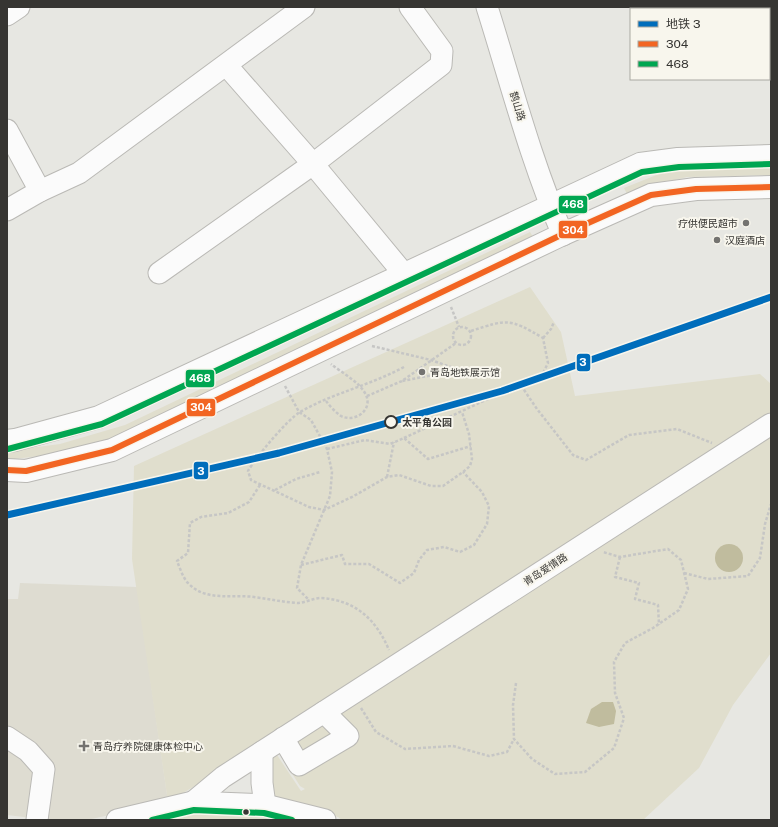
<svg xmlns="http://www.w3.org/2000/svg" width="778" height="827" font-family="'Public Sans','Noto Sans SC',sans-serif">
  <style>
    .built { fill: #dedcd1 }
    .green { fill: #e0decd }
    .water { fill: #c0bc9e }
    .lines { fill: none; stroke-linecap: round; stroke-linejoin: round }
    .minor-casing { stroke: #bab9b5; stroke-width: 23 }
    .major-casing { stroke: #bab9b5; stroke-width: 24 }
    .path { stroke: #c6c6c5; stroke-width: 2.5; stroke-dasharray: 3 2; stroke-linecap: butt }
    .minor { stroke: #fbfbfb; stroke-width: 21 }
    .major { stroke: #fbfbfb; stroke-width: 22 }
    .bus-1-casing { stroke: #f8f6ed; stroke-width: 9 }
    .bus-2-casing { stroke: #f8f6ed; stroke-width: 9 }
    .bus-1 { stroke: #f26522; stroke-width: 6 }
    .bus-2 { stroke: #00a651; stroke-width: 6 }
    .metro-1-casing { stroke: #f8f6ed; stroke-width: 10 }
    .metro-1 { stroke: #006dbb; stroke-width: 7 }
    .poi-dot { fill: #747370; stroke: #f8f6ed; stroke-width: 1.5 }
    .stop-dot { fill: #f8f6ed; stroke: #363532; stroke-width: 2 }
    .bus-dot { fill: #363532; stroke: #f8f6ed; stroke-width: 1.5 }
    .labels { text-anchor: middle; stroke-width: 4; stroke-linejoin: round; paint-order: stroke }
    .street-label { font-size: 10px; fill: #363532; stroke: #f8f6ed }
    .poi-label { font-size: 10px; fill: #363532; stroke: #f8f6ed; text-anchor: start }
    .stop-label { font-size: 10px; font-weight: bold; fill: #363532; stroke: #f8f6ed; text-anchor: start }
    .line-badge { stroke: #f8f6ed; stroke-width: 1.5 }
    .badge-label { font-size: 11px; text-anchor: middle; font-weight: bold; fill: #fff }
  </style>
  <rect width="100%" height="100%" fill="#e7e7e2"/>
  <polygon class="built" points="20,583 137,587 168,802 87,820 49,820 7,815 7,599 18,599"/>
  <g class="green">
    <polygon points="771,166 771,175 687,177 662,183 628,196 624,188 659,174 687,168"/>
    <polygon points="530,232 535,240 130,433 62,453 7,460 7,451 60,444 125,425"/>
    <polygon points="530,287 561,332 575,396 760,374 771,384 771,653 733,705 699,768 643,820 342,820 338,817 274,798 268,758 275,752 301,791 305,789 300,786 279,753 273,739 168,802 132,559 134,466"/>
    <polygon points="194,812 267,814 289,820 155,820"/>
  </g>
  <g class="water">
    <circle cx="729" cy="558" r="14"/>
    <polygon points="602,702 613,702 616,711 614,724 599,727 586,723 591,709"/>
  </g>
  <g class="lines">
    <defs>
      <g id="minor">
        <path d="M 487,7 C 511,83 531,162 563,235"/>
        <polyline points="7,15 19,7"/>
        <polyline points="227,66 313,164 404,274"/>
        <polyline points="7,130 40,191"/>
        <polyline points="7,210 40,191 79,173 304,7"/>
        <polyline points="159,273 313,164 441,65 442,51 410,7"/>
        <polyline points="7,737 28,751 44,769 37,820"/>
        <polyline points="283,738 299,765 348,736 324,712"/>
        <polyline points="262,752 262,783 265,805"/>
        <polyline points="193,802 223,777 771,424"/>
        <polyline points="117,820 193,802 265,805 325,820"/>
      </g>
      <g id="major">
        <polyline points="7,441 15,440 99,417 640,164 678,159 771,156"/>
        <polyline points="7,470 26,471 112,450 559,236 651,195 696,189 771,187"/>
      </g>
    </defs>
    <use href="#minor" class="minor-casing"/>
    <use href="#major" class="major-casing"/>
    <g class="path">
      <polyline points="451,307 459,327"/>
      <circle cx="462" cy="336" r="9"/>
      <path d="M 471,331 C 508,319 509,318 543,338 L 548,363 L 543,373 L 520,384"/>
      <polyline points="543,338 551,329 554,322"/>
      <polyline points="372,346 431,360 459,370 402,381"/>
      <path d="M 404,367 C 371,385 333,393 300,412 C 287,420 256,457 248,471 L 251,480 L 309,507 L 324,510 L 352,497 L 387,477 L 399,475 L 431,486 L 443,486 L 463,472 L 470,466 L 472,459 L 469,434 L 462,412"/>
      <polyline points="285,386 299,412 311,420 327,449 332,472 330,496 301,565 297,588 309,600"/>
      <polyline points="367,396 402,381 456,343"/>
      <path d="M 326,401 C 330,406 335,412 341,416 C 355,423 373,410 366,395 C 360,382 342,373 331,364"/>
      <polyline points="404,438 520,384 537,409 573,455 586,460 629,435 677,429 712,443"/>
      <polyline points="327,449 365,440 390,444 404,438 428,459 471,446"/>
      <polyline points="387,477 394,442"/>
      <path d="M 260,485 L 249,502 L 228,513 L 201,517 L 190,523 L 188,553 L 177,561 C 180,568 183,578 188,583 C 206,602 231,594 254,597 C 269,599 282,602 297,603 C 305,603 313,598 321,598 C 355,600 376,619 389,650"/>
      <polyline points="275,490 296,479 320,472"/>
      <polyline points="620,557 615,577 639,583 635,599 658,605 659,625"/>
      <polyline points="301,565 342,555 345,564 369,564 400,583 414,573 419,560 427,550 444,547 460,552 474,545 487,524 489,506 482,492 463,472"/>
      <polyline points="684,573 708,579 748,576 760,558 765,524 771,504"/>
      <polyline points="516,683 513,705 514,739 532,759 555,774 585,772 614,748 624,718 615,693 614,662 625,643 653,628 679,610 688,589 681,560 668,549 620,557 603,552"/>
      <polyline points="361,708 376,732 405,749 453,746 489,756 507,752 514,739"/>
    </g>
    <use href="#minor" class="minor"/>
    <use href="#major" class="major"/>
    <defs>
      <polyline id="bus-1" points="7,470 26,471 112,450 559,236 651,195 696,189 771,187"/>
      <g id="bus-2">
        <polyline points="8,449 102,424 642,172 679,167 771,164"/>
        <polyline points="152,820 194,810 264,813 292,820"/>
      </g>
    </defs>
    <use href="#bus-1" class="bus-1-casing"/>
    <use href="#bus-2" class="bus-2-casing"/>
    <use href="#bus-1" class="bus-1"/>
    <use href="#bus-2" class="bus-2"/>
    <defs>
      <polyline id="metro-1" points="7,515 279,453 502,391 771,297"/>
    </defs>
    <use href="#metro-1" class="metro-1-casing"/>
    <use href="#metro-1" class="metro-1"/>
  </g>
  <g class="poi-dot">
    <circle cx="746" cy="223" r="4"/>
    <circle cx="717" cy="240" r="4"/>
    <circle cx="422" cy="372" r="4"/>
    <path d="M82 740h4v4h4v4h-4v4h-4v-4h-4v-4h4z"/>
  </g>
  <circle class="stop-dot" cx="391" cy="422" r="6"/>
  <circle class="bus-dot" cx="246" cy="812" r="3.5"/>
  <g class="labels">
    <g class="street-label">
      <text transform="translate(518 106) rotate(73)" y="4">鹊山路</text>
      <text transform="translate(545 569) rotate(-33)" y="4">青岛爱情路</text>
    </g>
    <g class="poi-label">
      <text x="738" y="227" text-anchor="end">疗供便民超市</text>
      <text x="725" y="244">汉庭酒店</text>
      <text x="430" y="376">青岛地铁展示馆</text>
      <text x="93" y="750">青岛疗养院健康体检中心</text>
    </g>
    <g class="stop-label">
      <text x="402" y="426">太平角公园</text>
    </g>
  </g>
  <g class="line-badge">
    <rect x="558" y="195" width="30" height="19" rx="4" fill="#00a651"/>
    <rect x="558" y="220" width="30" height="19" rx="4" fill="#f26522"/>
    <rect x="576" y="353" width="15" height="19" rx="4" fill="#006dbb"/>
    <rect x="185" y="369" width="30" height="19" rx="4" fill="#00a651"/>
    <rect x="186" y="398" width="30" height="19" rx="4" fill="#f26522"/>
    <rect x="193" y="461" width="16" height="19" rx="4" fill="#006dbb"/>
  </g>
  <g class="badge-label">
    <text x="573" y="208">468</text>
    <text x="573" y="234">304</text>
    <text x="583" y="366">3</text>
    <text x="200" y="382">468</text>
    <text x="201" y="411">304</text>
    <text x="201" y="475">3</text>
  </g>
  <rect width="778" height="827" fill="none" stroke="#363532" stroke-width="16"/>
  <rect x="630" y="8" width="140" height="72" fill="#f8f6ed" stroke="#aaa9a2"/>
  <rect x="638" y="21" width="20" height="6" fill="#006dbb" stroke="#aaa9a2"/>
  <text x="666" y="28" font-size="12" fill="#363532">地铁 3</text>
  <rect x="638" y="41" width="20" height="6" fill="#f26522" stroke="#aaa9a2"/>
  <text x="666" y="48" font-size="12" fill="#363532">304</text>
  <rect x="638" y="61" width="20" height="6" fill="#00a651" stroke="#aaa9a2"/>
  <text x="666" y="68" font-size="12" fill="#363532">468</text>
</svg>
